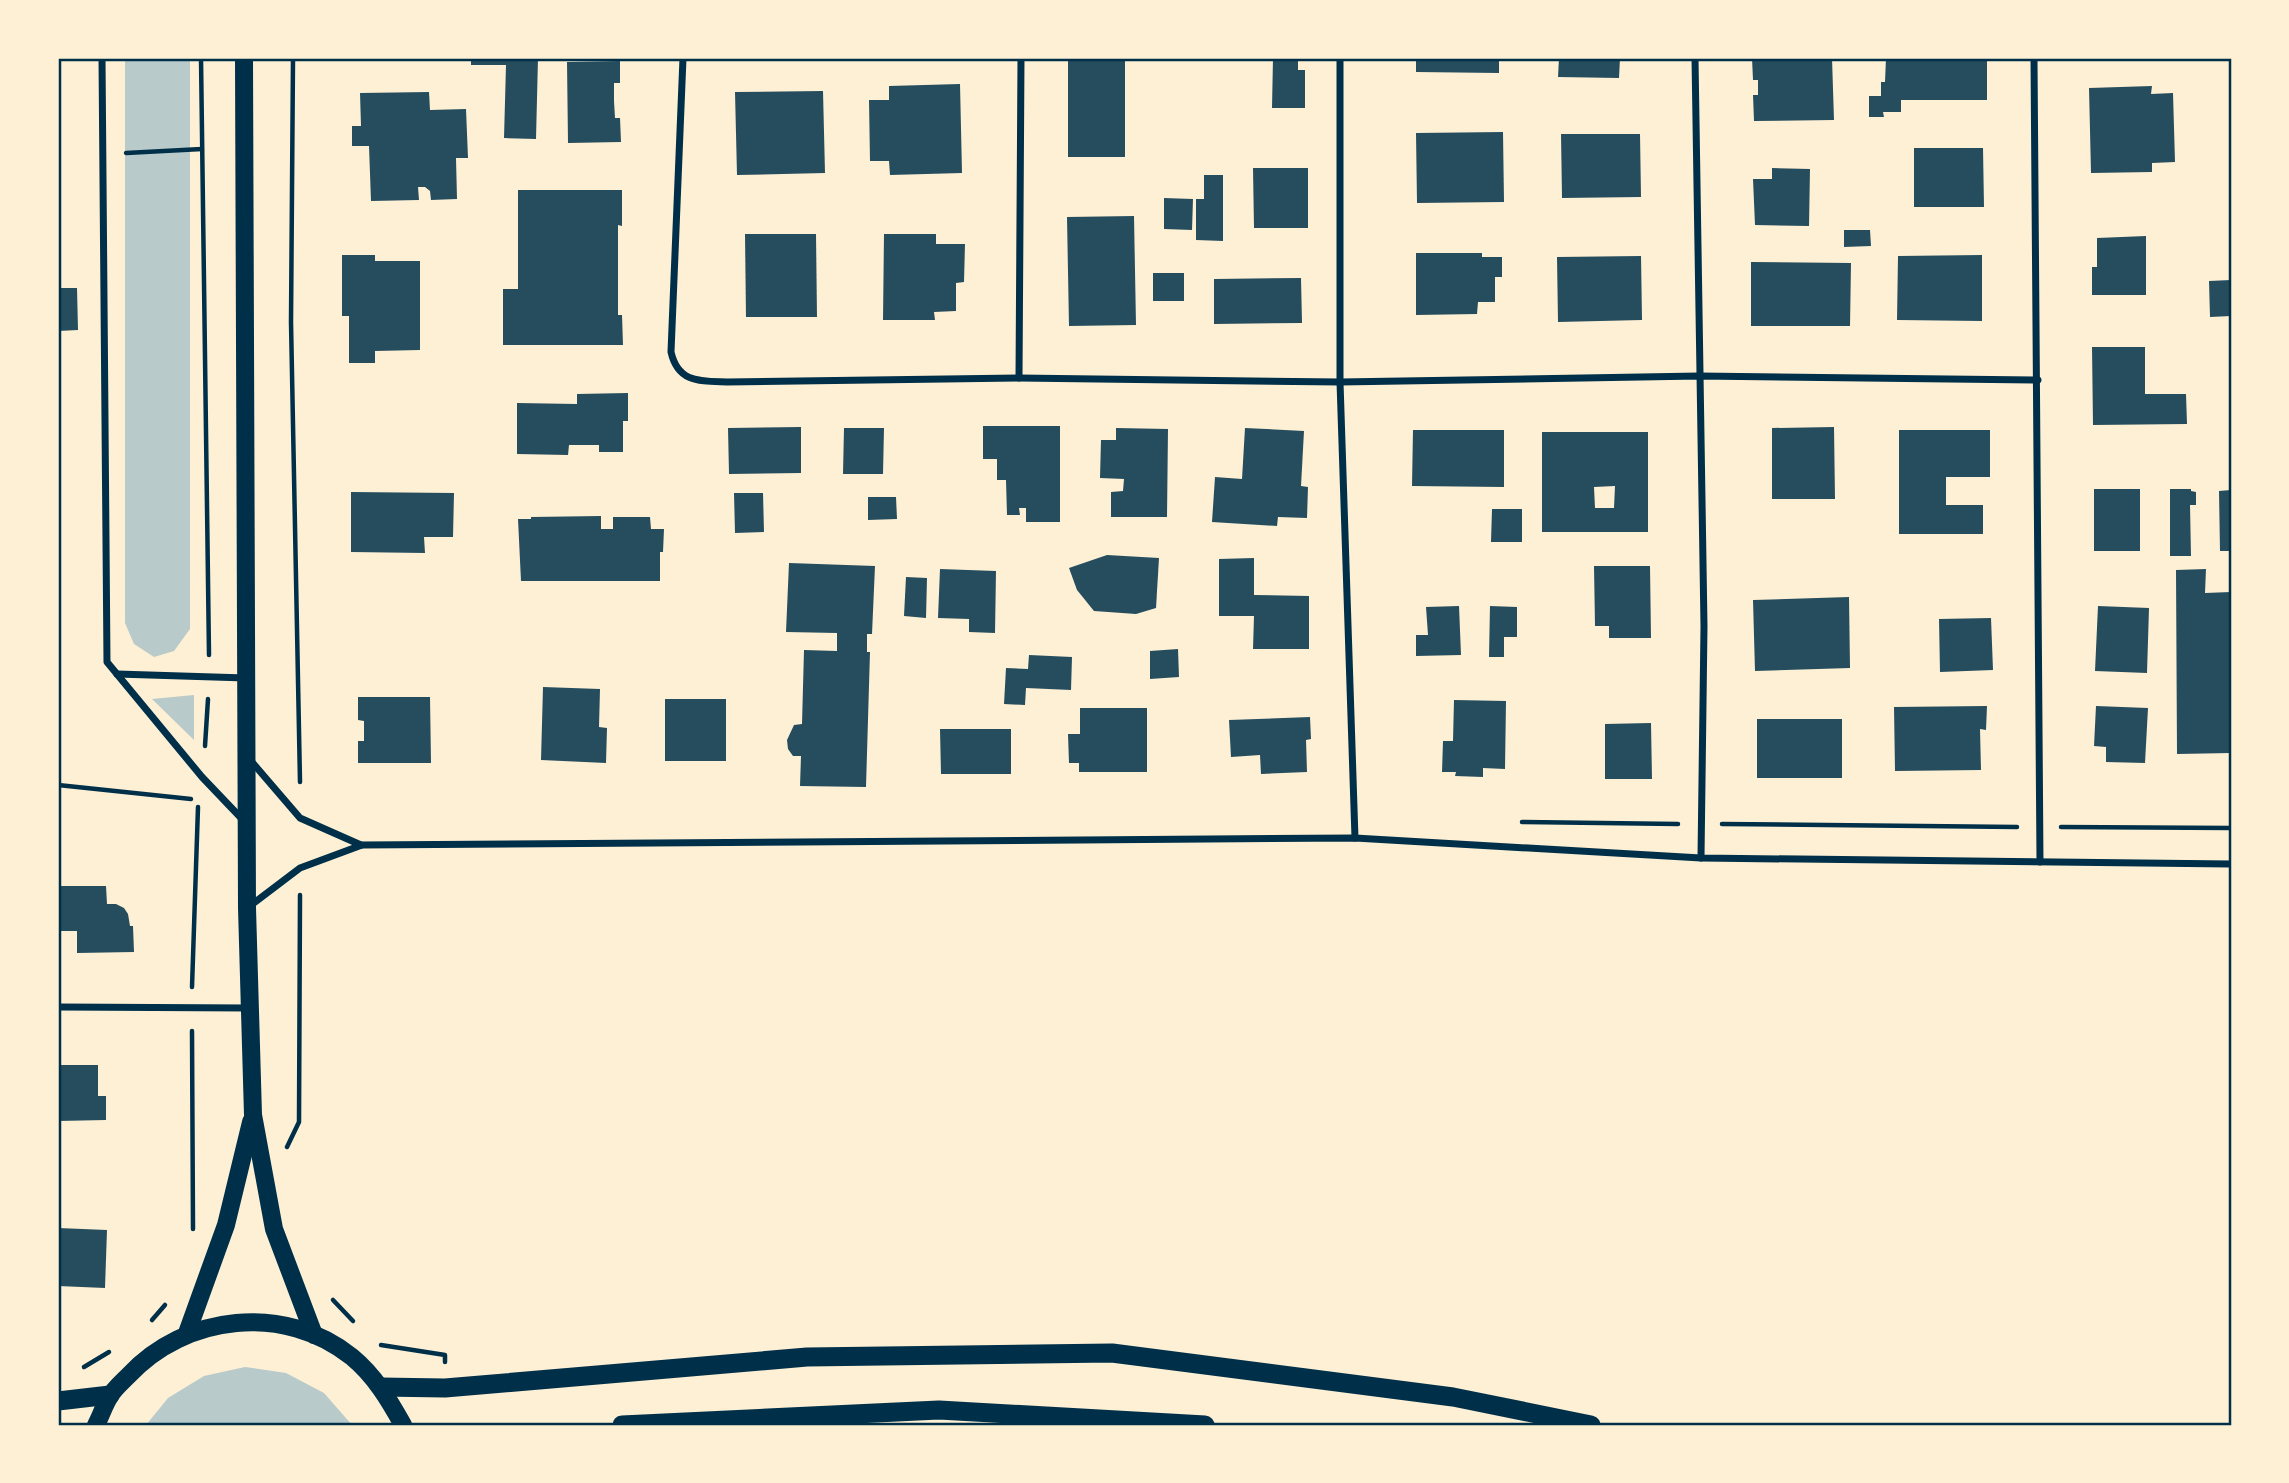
<svg xmlns="http://www.w3.org/2000/svg" width="2289" height="1483" font-family="Mulish,sans-serif">
  <style>
    .green { fill: #b9caca }
    .building { fill: #264d5e; fill-rule: evenodd }
    .lines { fill: none; stroke-linecap: round; stroke-linejoin: round }
    .path { stroke: #003049; stroke-width: 4.5 }
    .minor { stroke: #003049; stroke-width: 7 }
    .primary { stroke: #003049; stroke-width: 18 }
    .trunk { stroke: #003049; stroke-width: 19 }
    .neatline { fill: none; stroke: #003049; stroke-width: 2.5 }
  </style>
  <rect width="100%" height="100%" fill="#fdf0d5"/>
  <g class="green">
    <polygon points="125,58 190,58 190,629 174,651 154,657 134,644 125,623"/>
    <polygon points="194,695 194,740 152,699"/>
    <polygon points="245,1367 286,1373 324,1393 352,1425 146,1425 168,1398 204,1376"/>
  </g>
  <g class="building">
    <polygon points="471,58 538,58 536,139 504,138 506,65 471,65"/>
    <rect x="1068" y="58" width="57" height="99"/>
    <polygon points="1273,58 1298,58 1298,70 1305,70 1305,108 1272,108"/>
    <polygon points="1416,58 1499,58 1499,73 1416,72"/>
    <polygon points="1559,58 1620,58 1619,78 1558,77"/>
    <polygon points="1752,58 1832,58 1834,120 1754,121 1753,95 1758,95 1758,80 1753,80"/>
    <polygon points="1886,58 1987,58 1987,100 1901,100 1901,112 1883,112 1884,117 1869,117 1869,96 1881,96 1881,82 1885,82"/>
    <polygon points="620,61 620,83 614,83 614,101 615,118 620,118 621,142 568,143 567,62"/>
    <polygon points="960,84 962,173 890,175 889,161 870,161 869,100 889,100 889,86"/>
    <polygon points="2152,86 2151,94 2173,93 2175,162 2152,163 2152,172 2091,173 2089,88"/>
    <polygon points="823,91 825,173 737,175 735,92"/>
    <polygon points="429,92 430,110 466,109 468,158 456,158 457,199 431,200 430,191 425,187 418,187 419,200 371,201 369,146 352,146 352,126 361,126 360,93"/>
    <polygon points="1503,132 1504,202 1417,203 1416,133"/>
    <polygon points="1561,134 1640,134 1641,197 1562,198"/>
    <polygon points="1914,148 1983,148 1984,207 1914,207"/>
    <polygon points="1253,168 1308,168 1308,228 1254,228"/>
    <polygon points="1772,168 1810,169 1809,226 1755,225 1753,179 1772,179"/>
    <polygon points="1204,175 1223,175 1223,241 1196,240 1196,199 1204,199"/>
    <polygon points="518,190 622,190 622,226 618,225 618,315 622,315 623,345 503,345 503,289 518,289"/>
    <polygon points="1164,198 1193,199 1192,230 1164,229"/>
    <polygon points="1134,216 1136,325 1069,326 1067,217"/>
    <polygon points="1844,230 1870,230 1871,246 1844,247"/>
    <polygon points="745,234 816,234 817,317 746,317"/>
    <polygon points="884,234 936,234 936,244 965,244 964,282 956,283 956,311 934,312 935,320 883,320"/>
    <polygon points="2146,236 2146,295 2092,295 2092,267 2097,267 2097,238"/>
    <polygon points="1416,253 1482,253 1482,257 1502,257 1502,277 1495,277 1495,302 1478,302 1477,314 1416,315"/>
    <polygon points="342,255 375,255 375,261 420,261 420,350 375,351 375,363 349,363 349,316 342,316"/>
    <polygon points="1982,255 1982,321 1897,320 1898,256"/>
    <polygon points="1641,256 1642,320 1558,322 1557,257"/>
    <polygon points="1751,262 1851,263 1850,326 1751,326"/>
    <rect x="1153" y="273" width="31" height="28"/>
    <polygon points="1301,278 1302,323 1214,324 1214,279"/>
    <polygon points="2231,280 2231,316 2210,317 2209,281"/>
    <polygon points="58,288 77,288 78,330 58,331"/>
    <polygon points="2092,347 2145,347 2145,394 2186,394 2187,424 2093,425"/>
    <polygon points="628,393 628,421 623,421 623,452 599,452 599,445 569,445 568,455 517,454 517,403 577,404 577,394"/>
    <polygon points="983,426 1060,426 1060,522 1026,522 1026,508 1019,508 1020,515 1007,515 1006,480 997,480 997,459 983,459"/>
    <polygon points="801,427 801,473 729,474 728,428"/>
    <polygon points="1834,427 1835,499 1772,499 1772,428"/>
    <polygon points="844,428 884,428 883,474 843,474"/>
    <polygon points="1116,428 1168,429 1167,517 1111,517 1111,492 1123,491 1124,479 1100,478 1101,440 1116,440"/>
    <polygon points="1245,428 1304,431 1301,486 1308,487 1307,518 1278,517 1277,526 1212,522 1215,477 1242,479"/>
    <polygon points="1413,430 1504,430 1504,487 1412,486"/>
    <polygon points="1899,430 1990,430 1990,477 1946,477 1946,505 1983,505 1983,534 1899,534"/>
    <path d="M 1542,432 L 1648,432 L 1648,532 L 1542,532 ZM 1615,486 L 1614,508 L 1595,508 L 1594,487 Z"/>
    <rect x="2094" y="489" width="46" height="62"/>
    <polygon points="2170,489 2191,489 2191,491 2196,492 2196,505 2190,505 2191,556 2170,556"/>
    <polygon points="2231,490 2231,551 2220,551 2219,491"/>
    <polygon points="351,492 454,493 453,537 424,537 425,553 351,552"/>
    <polygon points="734,493 763,493 764,532 735,533"/>
    <polygon points="868,497 896,497 897,519 868,520"/>
    <polygon points="1492,509 1522,509 1522,542 1491,542"/>
    <polygon points="601,516 601,529 613,529 613,517 650,517 651,529 664,529 663,552 660,552 660,581 521,581 518,519 531,519 531,517"/>
    <polygon points="1107,555 1159,558 1156,608 1136,614 1094,611 1077,590 1069,568"/>
    <polygon points="1254,558 1254,595 1309,596 1309,649 1253,649 1254,616 1219,616 1219,559"/>
    <polygon points="789,563 875,566 872,634 867,634 867,652 870,652 866,787 800,786 801,756 793,756 788,749 787,740 794,725 802,724 804,650 837,651 837,633 786,632"/>
    <polygon points="1594,566 1650,566 1651,638 1609,638 1609,626 1595,626"/>
    <polygon points="940,569 996,571 995,633 969,632 969,619 938,618"/>
    <polygon points="2206,569 2205,593 2231,592 2231,753 2177,754 2176,570"/>
    <polygon points="906,577 927,578 926,618 904,616"/>
    <polygon points="1849,597 1850,668 1755,671 1753,600"/>
    <polygon points="1459,606 1461,655 1416,656 1416,635 1428,635 1426,607"/>
    <polygon points="1490,606 1517,607 1517,637 1504,637 1504,657 1489,657"/>
    <polygon points="2098,606 2149,608 2147,673 2095,671"/>
    <polygon points="1991,618 1993,670 1940,672 1939,619"/>
    <polygon points="1178,649 1179,677 1150,679 1150,651"/>
    <polygon points="1029,655 1072,657 1071,690 1026,688 1025,705 1004,704 1006,668 1028,669"/>
    <polygon points="543,687 600,689 599,727 607,728 606,763 541,760"/>
    <polygon points="358,697 430,697 431,763 358,763 358,741 364,741 364,721 358,720"/>
    <rect x="665" y="699" width="61" height="62"/>
    <polygon points="1454,700 1506,701 1505,769 1483,768 1483,777 1455,776 1456,772 1442,772 1443,741 1453,741"/>
    <polygon points="1987,706 1986,730 1980,729 1981,770 1895,771 1894,707"/>
    <polygon points="2096,706 2148,708 2145,763 2106,762 2106,747 2094,746"/>
    <polygon points="1080,708 1147,708 1147,772 1079,772 1079,763 1069,763 1068,734 1080,734"/>
    <polygon points="1310,717 1311,739 1306,740 1307,772 1261,774 1260,755 1231,757 1229,720"/>
    <rect x="1757" y="719" width="85" height="59"/>
    <polygon points="1651,723 1652,779 1605,779 1605,724"/>
    <polygon points="940,729 1011,729 1011,774 941,774"/>
    <polygon points="58,886 106,886 107,904 116,904 124,908 128,914 130,926 133,926 134,952 77,953 77,931 58,931"/>
    <polygon points="58,1065 98,1065 98,1096 106,1096 106,1120 58,1121"/>
    <polygon points="58,1228 107,1230 105,1288 58,1286"/>
  </g>
  <g class="lines">
    <g class="path">
      <polyline points="201,58 209,655"/>
      <polyline points="293,58 291,322 300,782"/>
      <polyline points="126,153 202,149"/>
      <polyline points="205,746 208,699"/>
      <polyline points="58,785 191,799"/>
      <polyline points="1522,822 1678,824"/>
      <polyline points="1722,824 2017,827"/>
      <polyline points="2061,827 2231,828"/>
      <polyline points="192,987 198,807"/>
      <polyline points="192,1031 193,1229"/>
      <polyline points="287,1147 299,1122 300,895"/>
      <polyline points="333,1300 353,1321"/>
      <polyline points="152,1320 165,1305"/>
      <polyline points="381,1345 445,1355 445,1362"/>
      <polyline points="84,1367 109,1352"/>
    </g>
    <g class="minor">
      <polyline points="102,58 107,662 202,777 243,820"/>
      <path d="M 683,58 L 671,352 C 678,383 700,381 727,382 L 1019,378 L 1340,382 L 1699,376 L 2038,380"/>
      <polyline points="1340,58 1340,382 1355,838"/>
      <polyline points="1695,58 1704,626 1701,858"/>
      <polyline points="2034,58 2040,862"/>
      <polyline points="1019,378 1021,58"/>
      <polyline points="117,674 246,678"/>
      <polyline points="251,761 300,818 361,845"/>
      <polyline points="250,906 300,868 362,845 1355,838 1701,858 2231,864"/>
      <polyline points="58,1007 249,1008"/>
    </g>
    <g class="primary">
      <polyline points="244,58 247,908 253,1115 274,1229 314,1335"/>
      <polyline points="187,1333 226,1225 251,1122"/>
      <path d="M 96,1425 C 101,1416 104,1405 110,1396 C 114,1389 122,1382 128,1376 C 185,1314 285,1303 352,1357 C 375,1376 389,1400 403,1425"/>
    </g>
    <g class="trunk">
      <polyline points="381,1387 445,1388 807,1357 1112,1353 1453,1397 1591,1425"/>
      <polyline points="58,1401 110,1395"/>
      <polyline points="622,1425 939,1410 1205,1425"/>
    </g>
  </g>
  <rect width="2289" height="1483" fill="none" stroke="#fdf0d5" stroke-width="119"/>
  <rect x="60" y="60" width="2170" height="1364" class="neatline"/>
</svg>
